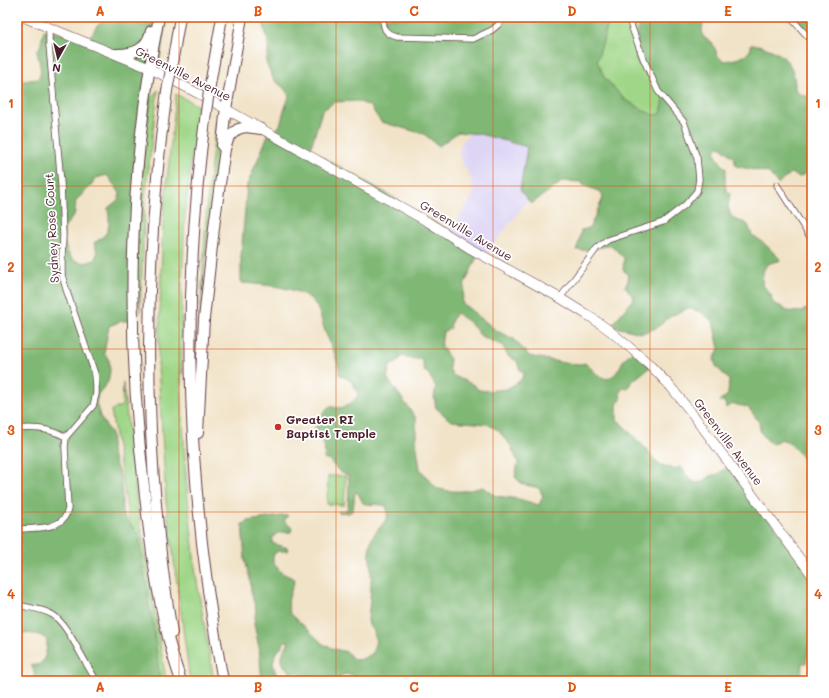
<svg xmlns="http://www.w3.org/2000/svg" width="829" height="698" font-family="Mali,sans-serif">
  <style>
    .built { fill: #ded5f5 }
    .green { fill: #9fd687; stroke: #747a59 }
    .forest { fill: #7fb774; stroke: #646b50; fill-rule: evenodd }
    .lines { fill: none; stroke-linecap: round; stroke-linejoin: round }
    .minor-casing { stroke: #633c43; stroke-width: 7 }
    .primary-casing { stroke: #633c43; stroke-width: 10 }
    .motorway-casing { stroke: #633c43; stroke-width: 12 }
    .minor { stroke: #fff; stroke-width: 5.5 }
    .primary { stroke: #fff; stroke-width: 9 }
    .motorway { stroke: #fff; stroke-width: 10 }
    .motorway-bridge-casing { stroke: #633c43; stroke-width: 12; stroke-linecap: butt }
    .motorway-bridge { stroke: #fff; stroke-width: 10 }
    .grid { fill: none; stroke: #e0560e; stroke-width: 1; stroke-opacity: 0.55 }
    .poi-dot { fill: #c8321e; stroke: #fff; stroke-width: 1.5 }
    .labels { text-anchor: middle; stroke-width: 3.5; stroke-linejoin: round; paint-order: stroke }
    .street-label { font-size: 12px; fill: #4a1f2b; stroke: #fff }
    .poi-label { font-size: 12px; font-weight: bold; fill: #4a1f2b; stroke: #fff; text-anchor: start }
    .neatline { fill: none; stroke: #e0560e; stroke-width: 1.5 }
    .grid-label { font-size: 13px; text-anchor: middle; font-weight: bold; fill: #e0560e }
  </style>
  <rect width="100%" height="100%" fill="#fff"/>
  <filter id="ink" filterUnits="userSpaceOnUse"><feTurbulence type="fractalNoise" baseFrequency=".025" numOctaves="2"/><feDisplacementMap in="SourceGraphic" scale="8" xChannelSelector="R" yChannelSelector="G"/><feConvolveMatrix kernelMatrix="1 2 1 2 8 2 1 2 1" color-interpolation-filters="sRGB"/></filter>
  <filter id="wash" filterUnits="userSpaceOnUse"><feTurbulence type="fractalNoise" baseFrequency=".012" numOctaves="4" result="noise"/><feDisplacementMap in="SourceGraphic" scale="16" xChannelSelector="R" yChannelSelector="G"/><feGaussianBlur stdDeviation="0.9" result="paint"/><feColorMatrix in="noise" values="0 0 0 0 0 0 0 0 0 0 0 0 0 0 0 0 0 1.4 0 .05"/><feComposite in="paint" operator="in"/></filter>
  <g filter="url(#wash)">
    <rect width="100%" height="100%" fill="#f1e3c8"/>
    <polygon class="built" points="470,133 480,134 527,147 520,190 528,200 491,248 488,254 451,232 454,225 474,194 471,178 460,158 459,151 463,141"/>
    <g class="green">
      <polygon points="610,17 640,17 636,60 664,99 661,115 653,115 625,100 604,77 597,61"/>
      <path d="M 158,90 L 145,196 L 140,313 C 133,241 143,170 151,99 Z"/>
      <polygon points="176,94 198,106 185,214 182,286 181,384 186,478 196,576 214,681 190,681 166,501 158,365 163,219"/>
      <polygon points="216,121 218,137 200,317 207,201"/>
      <polygon points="123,383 138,510 166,681 155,681 111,410 122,406"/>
      <polygon points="328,476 346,476 344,505 327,504"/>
    </g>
    <g class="forest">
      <path d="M 107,17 L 166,17 L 160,59 L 153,74 L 144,141 L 131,321 L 121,321 L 109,326 L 104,353 L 109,360 L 110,371 L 108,382 L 98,394 L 96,403 L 100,416 L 112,436 L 111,451 L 120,477 L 122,496 L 122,513 L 127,521 L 138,532 L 139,537 L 142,562 L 148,591 L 149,607 L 153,622 L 160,681 L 32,681 L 35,674 L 31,665 C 33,665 36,665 38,665 C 46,662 47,647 47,640 C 40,633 31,634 21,633 L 17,637 L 17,82 L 38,79 C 44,73 38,59 37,51 L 40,47 L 44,30 L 85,39 L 93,33 L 96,27 ZM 107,175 L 120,193 L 119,199 L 108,208 C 110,226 111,233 94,243 C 95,246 97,250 97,252 C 97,264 80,265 73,259 C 66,254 63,239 64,230 C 65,223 71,221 74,215 C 76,211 75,204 76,200 L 87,190 L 96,178 Z"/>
      <path d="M 262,17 L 610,17 L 597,61 L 604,77 L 625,100 L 653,115 L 661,114 L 664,99 L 636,60 L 640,17 L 704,17 L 702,30 L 703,37 L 712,42 L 718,56 L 723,61 C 733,60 753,57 751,44 C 756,44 761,46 766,48 C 787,55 795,67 795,89 L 799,94 L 812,98 L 812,170 L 799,177 L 791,173 L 778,184 L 769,173 L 736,166 L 734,158 L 720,146 C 709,152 721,162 726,169 C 726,177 722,189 730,194 L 728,207 L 731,216 L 736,220 L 743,222 L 748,225 L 752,235 L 764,243 L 780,259 L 779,261 C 763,263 763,270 762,284 L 771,295 L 772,301 L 775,304 L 782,307 L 787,311 L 801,312 L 806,309 L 812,311 L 812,473 C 805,461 795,444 781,439 L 772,444 L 764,437 L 760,430 L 759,422 L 748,407 L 733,404 L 726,408 L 725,402 L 719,401 L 728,395 L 729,380 L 716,366 L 714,359 L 719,349 L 713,321 L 701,312 L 688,308 L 671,316 L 656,328 L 642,333 L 611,326 L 634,298 L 625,286 L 628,281 L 628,274 L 623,270 L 624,258 L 611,245 L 589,250 L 576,250 L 579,242 L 581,230 L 586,229 L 590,227 L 603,198 L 601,192 L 583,185 L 582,182 L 563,181 L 531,204 L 520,190 L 527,147 L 480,134 L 458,132 L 439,146 L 424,134 L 381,122 L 370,106 L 357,101 L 334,102 L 322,111 L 310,150 L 384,192 L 480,250 L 465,283 L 462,303 L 497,331 L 514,339 L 529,356 L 564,363 L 580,364 L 585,363 L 599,376 L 607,379 C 615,376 618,371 622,363 C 623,359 629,355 632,351 L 650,367 L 631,382 L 628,389 L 622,388 L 620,394 L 621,400 L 617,404 L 617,419 L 646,449 L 658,464 L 674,469 L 681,467 L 690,480 L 696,483 L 702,482 L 712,475 L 716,475 L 729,466 L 812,575 L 812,632 L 806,663 L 802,663 L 801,681 L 354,681 L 354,675 L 347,674 L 341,675 L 338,681 L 319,681 L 314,677 L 310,677 L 305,680 L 298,672 L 291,673 C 285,667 279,662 283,653 C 284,648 288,646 289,641 L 285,641 L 280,649 L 275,654 L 273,664 L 276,674 L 282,681 L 262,681 L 259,647 L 254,624 L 256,610 L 251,590 L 250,579 L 245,560 L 242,524 L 247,523 L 248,521 L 288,515 L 284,521 L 292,528 L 291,532 L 278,533 L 273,537 L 272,543 L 288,548 L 287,551 L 278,551 L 273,555 L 273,563 L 282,573 L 295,579 C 292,591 285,600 290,613 L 323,644 L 334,649 L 347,652 L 353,659 L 360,660 L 372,654 L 376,641 L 374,636 L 374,630 L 370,627 L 368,621 C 369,605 372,588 371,572 C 371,561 368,551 371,541 C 375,527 393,522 386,506 C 377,503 370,506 363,503 L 358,493 L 355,492 L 353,510 L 349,513 L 338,512 L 344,511 L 348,508 L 349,479 L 348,475 L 340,472 L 328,459 L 324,459 L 325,447 L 315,427 C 323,420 321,412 330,406 C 342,411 351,405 358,395 C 356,384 349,378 339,375 C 339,361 332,347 326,334 C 322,323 320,309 312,300 C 300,287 259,284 241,283 L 241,257 L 247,185 L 269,133 C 284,128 280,119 285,108 C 286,104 288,101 289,96 L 284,88 L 274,80 L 266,63 L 266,59 L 268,57 L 268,42 ZM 456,313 L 470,323 L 481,336 L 503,346 L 508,356 L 517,361 L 520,370 L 524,373 L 521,380 L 507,389 L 488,391 L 479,390 L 472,384 L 452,375 L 449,368 L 450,359 L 441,346 L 443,332 L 451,328 L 450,324 ZM 401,356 L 422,360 L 424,371 L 428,373 L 436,387 L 434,396 L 436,408 L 451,421 L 487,424 L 498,430 L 511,446 L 518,463 L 515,477 L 522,484 L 539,488 L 543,496 L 539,505 L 519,499 L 496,496 L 483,487 C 472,490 462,492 450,491 C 446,491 442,489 437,489 L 420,469 L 416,441 L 416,418 L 387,378 L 390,366 L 398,362 Z"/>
      <polygon points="792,17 812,17 812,37"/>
    </g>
  </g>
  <g filter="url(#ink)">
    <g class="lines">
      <defs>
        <g id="minor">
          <path d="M 383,17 C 383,28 385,34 397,37 L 473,39 L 492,30 L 498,25 L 503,17"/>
          <polyline points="790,17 812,41"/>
          <polyline points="777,185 812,240"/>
          <polyline points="560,298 597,248 608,240 663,222 685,205 697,191 699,179 697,158 684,122 658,91 643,58 628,17"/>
          <path d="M 17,429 C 34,427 51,429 66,437"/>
          <path d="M 17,529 C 30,528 55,530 64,518 C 66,516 67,512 68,509 L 65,447 L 66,437 L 93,406 L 96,394 L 96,385 L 95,374 L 66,289 L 62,275 L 62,256 L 63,236 L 61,184 L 49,45 L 49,28"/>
          <path d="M 17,605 C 29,608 42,608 53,615 C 69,626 84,663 97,681"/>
        </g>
        <polyline id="primary" points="23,17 149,68 199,94 428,222 469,248 560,298 592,318 609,330 648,363 670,386 694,416 812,575"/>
        <g id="motorway">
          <path d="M 159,17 C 127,175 126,337 145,496 C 152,559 160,621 181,681"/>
          <path d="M 117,54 C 135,54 146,50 151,31"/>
          <polyline points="172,64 180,17"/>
          <polyline points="210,85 222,17"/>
          <path d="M 167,91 C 142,271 143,454 172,633"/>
          <path d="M 206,112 C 180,305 187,490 223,681"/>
          <polyline points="222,146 225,115 242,17"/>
          <polyline points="198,433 204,319 215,219 225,149 229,137 238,129 246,127 261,129"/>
        </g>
      </defs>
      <use href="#minor" class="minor-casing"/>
      <use href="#primary" class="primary-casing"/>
      <use href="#motorway" class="motorway-casing"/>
      <use href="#minor" class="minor"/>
      <use href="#primary" class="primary"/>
      <use href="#motorway" class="motorway"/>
      <defs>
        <g id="motorway-bridge">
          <polyline points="167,91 172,64"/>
          <polyline points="206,112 210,85"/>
        </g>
      </defs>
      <use href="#motorway-bridge" class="motorway-bridge-casing"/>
      <use href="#motorway-bridge" class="motorway-bridge"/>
    </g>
  </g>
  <path class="grid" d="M 179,17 L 179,681M 336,17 L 336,681M 493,17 L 493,681M 650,17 L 650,681M 17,186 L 812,186M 17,349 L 812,349M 17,512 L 812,512"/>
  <circle class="poi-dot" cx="278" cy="427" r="4"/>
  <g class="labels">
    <g class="street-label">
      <text transform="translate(183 74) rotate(27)" y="4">Greenville Avenue</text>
      <text transform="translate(52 228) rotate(-93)" y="4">Sydney Rose Court</text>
      <text transform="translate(466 231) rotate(31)" y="4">Greenville Avenue</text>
      <text transform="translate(728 442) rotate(53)" y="4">Greenville Avenue</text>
    </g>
    <g class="poi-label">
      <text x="286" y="424">Greater RI<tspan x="286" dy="14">Baptist Temple</tspan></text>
    </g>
  </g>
  <rect width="829" height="698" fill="none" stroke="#fff" stroke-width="44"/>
  <g transform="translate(58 58) rotate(188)" stroke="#ffffff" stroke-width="3" paint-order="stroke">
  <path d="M0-3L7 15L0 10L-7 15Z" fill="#4a1f2b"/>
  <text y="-6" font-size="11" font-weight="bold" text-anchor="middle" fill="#4a1f2b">N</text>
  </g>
  <rect x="22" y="22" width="785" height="654" class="neatline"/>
  <g class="grid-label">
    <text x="100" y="16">A</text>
    <text x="258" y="16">B</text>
    <text x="414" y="16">C</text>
    <text x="572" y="16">D</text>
    <text x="728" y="16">E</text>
    <text x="11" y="108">1</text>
    <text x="818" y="108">1</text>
    <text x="11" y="272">2</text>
    <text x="818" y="272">2</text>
    <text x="11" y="435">3</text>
    <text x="818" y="435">3</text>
    <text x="11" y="599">4</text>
    <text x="818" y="599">4</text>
    <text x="100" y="692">A</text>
    <text x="258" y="692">B</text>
    <text x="414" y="692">C</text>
    <text x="572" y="692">D</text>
    <text x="728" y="692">E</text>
  </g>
</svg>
